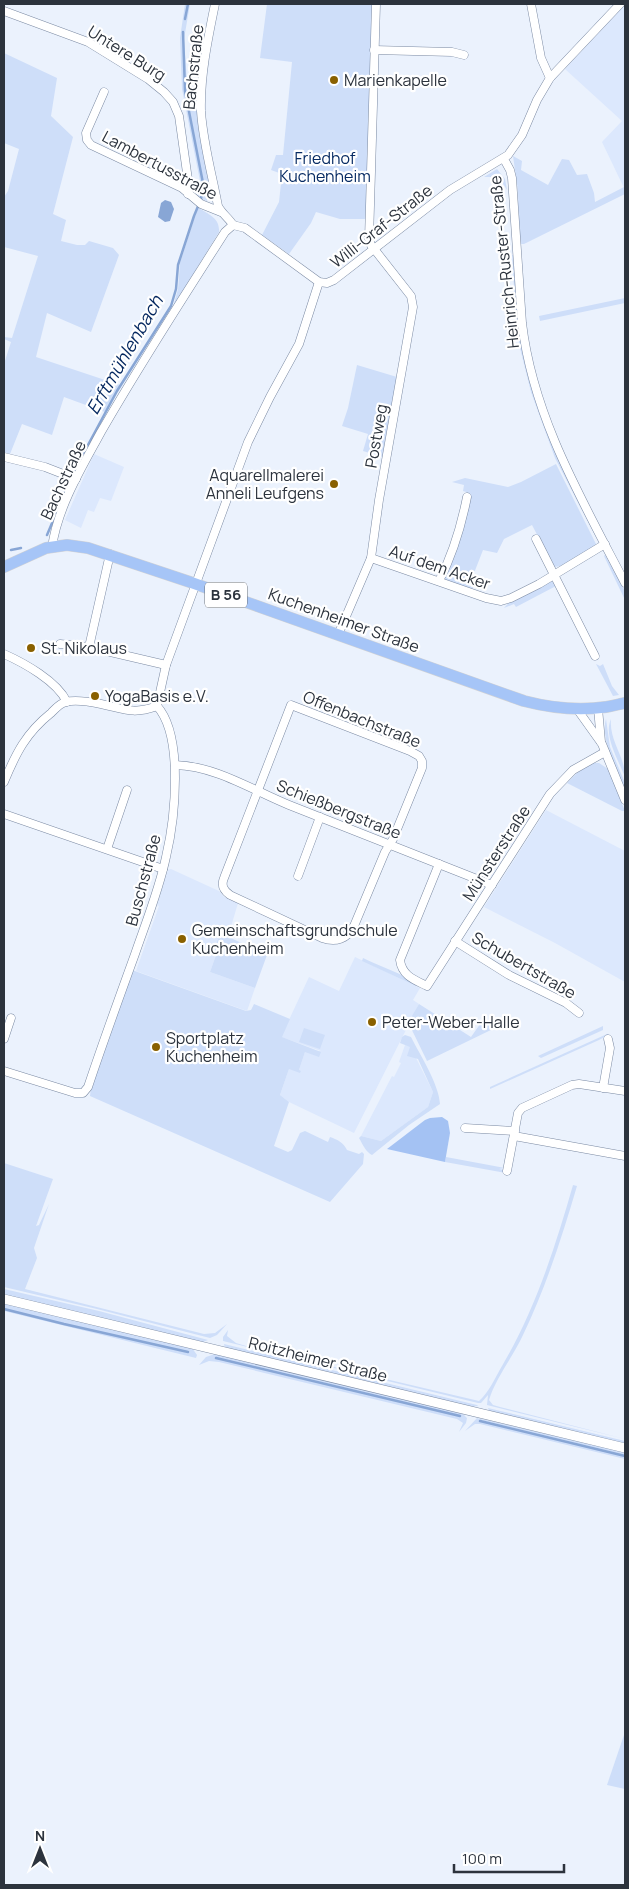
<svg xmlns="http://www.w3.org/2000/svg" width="629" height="1889" font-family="Manrope,sans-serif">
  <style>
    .built { fill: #dce8fd }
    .green { fill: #cedef9 }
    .forest { fill: #a4c2f3 }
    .water { fill: #88a6d5 }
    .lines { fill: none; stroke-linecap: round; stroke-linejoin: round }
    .stream { stroke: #88a6d5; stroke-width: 2.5 }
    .minor-casing { stroke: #7b8aa3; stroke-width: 9 }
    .tertiary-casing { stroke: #7b8aa3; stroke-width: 10 }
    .primary-casing { stroke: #d1d2d4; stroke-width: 12 }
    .minor { stroke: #fff; stroke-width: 8 }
    .tertiary { stroke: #fff; stroke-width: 9 }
    .primary { stroke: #a6c5f7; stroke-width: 11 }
    .poi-dot { fill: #896000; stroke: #fff; stroke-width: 2 }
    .labels { text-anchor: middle; stroke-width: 4.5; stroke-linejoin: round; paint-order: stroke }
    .shield { fill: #fff; stroke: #6b7077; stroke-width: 1 }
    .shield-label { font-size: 15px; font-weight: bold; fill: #2c333d }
    .street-label { font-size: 16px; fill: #2c333d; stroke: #fff }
    .poi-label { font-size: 16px; fill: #2c333d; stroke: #fff; text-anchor: start }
    .park-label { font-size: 16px; fill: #072b63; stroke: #fff }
    .water-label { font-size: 18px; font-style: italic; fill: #04275f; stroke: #fff }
  </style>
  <rect width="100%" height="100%" fill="#ebf2fd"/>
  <g class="built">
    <polygon points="625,5 625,190 602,142 622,121 565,69"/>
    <polygon points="94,454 124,467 111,501 100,498 94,512 88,510 81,528 65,520"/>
    <polygon points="546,810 625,851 625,982 555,943 484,907"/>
    <polygon points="171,869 219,891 224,897 238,903 228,937 220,933 213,953 216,955 210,972 255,988 247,1011 136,971 159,906 157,905 168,870"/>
    <polygon points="355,957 420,988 413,1000 419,1004 354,1133 289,1102 280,1095 289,1069 299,1070 305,1052 321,1051 281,1037 309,977 339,991"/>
    <polygon points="405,1045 410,1046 433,1092 428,1107 381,1141 361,1136 392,1076 394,1077 401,1063 399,1062"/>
  </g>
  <g class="green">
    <polygon points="185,4 190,4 184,39 188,96 195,96 195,98 198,98 199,131 212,194 212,196 207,196 207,201 198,198 200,181 182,89 180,38"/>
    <polygon points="267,4 373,4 366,219 340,219 316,212 311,223 289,254 262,235 279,202 282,174 271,170 276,155 283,155 292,62 260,58"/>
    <polygon points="4,53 57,78 51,116 73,137 53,214 66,220 61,241 77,245 85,245 89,241 113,248 119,255 91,332 47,313 36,357 120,385 105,412 64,397 52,435 22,424 10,454 4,452 4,364 11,342 4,339 4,337 12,338 38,256 4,247 4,197 8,191 19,149 4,143"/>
    <polygon points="513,156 522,161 521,170 548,185 562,159 569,160 577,175 587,174 594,193 595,202 624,187 625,194 524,244 519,244 518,191"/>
    <polygon points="497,169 505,179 507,190 499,177 484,177"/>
    <path d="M 198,207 C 208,215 220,217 219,232 L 173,307 L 178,289 L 180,263 Z"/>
    <polygon points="512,255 514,255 522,346 533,390 551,441 597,539 555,458 531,392 520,348 516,321"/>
    <polygon points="625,298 625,303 540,321 539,316"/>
    <polygon points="357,365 397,377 383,457 363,451 368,434 342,426 348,408"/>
    <polygon points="556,464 596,544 594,547 561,566 554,567 532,525 504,539 497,553 483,550 469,586 473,587 472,589 445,581 445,575 470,498 469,493 463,491 464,485 452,482 465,478 508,487 521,482"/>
    <polygon points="605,555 625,591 625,600 604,556"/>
    <path d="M 551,580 L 556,586 L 516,607 L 514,604 L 504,608 C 510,599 539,586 551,580 Z"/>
    <polygon points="596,664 600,666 603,664 612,686 619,695 613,696"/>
    <path d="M 606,719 L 610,747 L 625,783 L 625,789 C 617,770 600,739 606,719 Z"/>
    <path d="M 611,719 C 609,741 625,756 625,777 C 619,761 603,736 611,719 Z"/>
    <polygon points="592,763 599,763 608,769 625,811 622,811 567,783 577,773"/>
    <polygon points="220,933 267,955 255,988 210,972 216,955 213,953"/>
    <path d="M 363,958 C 381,967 401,973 418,984 L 416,986 L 362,961 Z"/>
    <path d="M 132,970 L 246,1011 L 251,1010 L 254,1004 L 290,1019 L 282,1037 L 321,1052 L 319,1057 L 305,1052 L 299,1070 L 301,1071 L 300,1073 L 289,1069 L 280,1095 L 289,1102 L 274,1146 L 288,1152 L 292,1150 L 300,1133 L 305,1131 L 328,1142 L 330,1137 C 338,1140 343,1142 347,1150 L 359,1154 L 362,1152 L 364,1154 L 363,1164 L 330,1202 L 90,1096 L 91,1088 Z"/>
    <polygon points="419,1004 471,1037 483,1020 495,1028 427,1061 410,1026 412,1016"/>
    <polygon points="603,1026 603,1030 541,1058 538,1056"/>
    <polygon points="304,1028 325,1035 320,1049 299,1042"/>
    <polygon points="607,1034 608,1035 599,1040 490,1089 490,1087"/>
    <path d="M 405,1035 L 411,1037 C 420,1055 439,1084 440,1104 L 409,1125 L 372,1155 C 366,1152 363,1145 359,1138 L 361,1136 L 381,1141 L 428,1107 L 433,1092 L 418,1059 L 407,1056 L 410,1047 L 400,1043 L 402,1037 Z"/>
    <polygon points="446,1157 505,1168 499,1169 505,1170 512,1174 445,1162"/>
    <polygon points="4,1163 53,1179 36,1226 39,1225 49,1204 36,1242 34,1248 37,1258 25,1289 204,1334 215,1333 227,1324 217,1335 210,1338 97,1309 4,1287"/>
    <path d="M 573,1185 L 577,1186 C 562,1237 546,1287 523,1335 C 513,1357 496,1377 489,1400 L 493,1405 L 500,1407 L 625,1439 L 487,1405 L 488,1395 L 481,1403 L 478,1403 L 223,1341 L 223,1337 L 228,1330 L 227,1336 L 236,1343 L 246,1346 L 479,1401 C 489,1392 495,1378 502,1366 C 535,1310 555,1248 573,1185 Z"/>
    <polygon points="4,1289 99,1311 208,1340 203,1342 4,1296"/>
    <polygon points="4,1303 192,1348 197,1355 196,1358 4,1311"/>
    <polygon points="224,1344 477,1405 478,1406 470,1407 225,1348"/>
    <polygon points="215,1354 462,1413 467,1418 466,1423 459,1432 463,1423 457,1419 219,1362 209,1361 199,1365 206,1357"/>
    <polygon points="488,1408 625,1441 625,1445 489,1411"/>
    <polygon points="477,1418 625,1452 625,1459 480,1424 475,1424 465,1431"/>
    <polygon points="624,1735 625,1735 625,1789 607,1785"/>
  </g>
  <polygon class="forest" points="442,1117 448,1121 450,1133 445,1162 387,1149 425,1120 430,1118"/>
  <polygon class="water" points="165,200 171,202 174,209 170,221 165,222 158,217 161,203"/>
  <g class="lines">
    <g class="stream">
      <polyline points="185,19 188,4"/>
      <polyline points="47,535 74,471 117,391 171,306 176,289 178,265 194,216 201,199 203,183 185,91 183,32"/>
      <polyline points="11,550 21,548"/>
      <polyline points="4,1309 64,1324 188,1352"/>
      <polyline points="216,1358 460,1416"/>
      <polyline points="480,1421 625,1456"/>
    </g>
    <defs>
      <g id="minor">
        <path d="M 215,4 C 208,38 200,76 201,111 C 203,143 212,174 218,206 C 222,214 229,218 233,225"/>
        <polyline points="531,4 541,58 550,78"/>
        <polyline points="4,11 88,42 148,79 164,92 173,102 179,116 189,187 188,194"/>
        <polyline points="374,50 452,52 464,55"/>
        <polyline points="104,92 86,133 87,140 91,145 182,188 201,204 221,212"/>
        <path d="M 504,159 L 510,170 L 512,178 L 522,323 C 533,417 582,500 625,583"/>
        <polyline points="233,225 245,228 319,282 327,283 334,280 450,190 508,155 522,135 537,100 550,78 620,4"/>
        <polyline points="4,457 45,467 76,479"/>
        <polyline points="536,539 595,656"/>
        <path d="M 52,547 C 58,506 82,467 101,432 C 140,364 183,298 225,232 L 233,225"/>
        <polyline points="371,558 486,598 501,601 511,598 539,584 605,544"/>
        <path d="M 439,581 C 453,554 461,527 467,497"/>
        <polyline points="338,635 371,558 379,500 413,307 411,296 371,245 369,239 376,4"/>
        <polyline points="60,644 89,647 166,665"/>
        <polyline points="89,647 110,554"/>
        <path d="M 4,654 C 24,663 57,681 67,702"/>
        <path d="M 291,705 L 410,751 L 419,756 L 422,761 L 422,768 L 393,839 L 385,852 L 354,926 C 347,939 336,943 322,938 L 230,895 C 223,890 221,885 224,878 Z"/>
        <polyline points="157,706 166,665 248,442 270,397 299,344 319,282"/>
        <polyline points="598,708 601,742"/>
        <polyline points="577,709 602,744 625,800"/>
        <path d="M 175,765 C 216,766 252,790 289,805 C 356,832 424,858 492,885"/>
        <path d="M 4,782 C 16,753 26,733 51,713 C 55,709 60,703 66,702 C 76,699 91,702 101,704 C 124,709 133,715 157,706"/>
        <polyline points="4,814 163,869"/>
        <polyline points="107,849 127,790"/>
        <path d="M 439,864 L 400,960 C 402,976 415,980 427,986 L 550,794 L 573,770 L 605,752"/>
        <polyline points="298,876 320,817"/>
        <polyline points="455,941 509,975 566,1003 579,1013"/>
        <polyline points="4,1039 11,1018"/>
        <path d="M 4,1071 L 75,1093 L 83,1093 L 88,1087 C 103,1042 119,998 135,954 C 146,922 159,890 166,857 C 175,819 184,736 157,706"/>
        <polyline points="603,1088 610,1048 608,1039"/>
        <polyline points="465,1128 515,1131"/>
        <polyline points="514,1136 625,1156"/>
        <polyline points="507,1171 518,1113 522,1108 572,1085 579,1084 625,1091"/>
      </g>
      <polyline id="tertiary" points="4,1299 625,1448"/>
      <path id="primary" d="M 4,567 L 46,548 L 67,545 L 88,548 L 190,582 L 524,701 C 551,708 578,711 606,707 C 613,706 619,704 625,703"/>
    </defs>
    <use href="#minor" class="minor-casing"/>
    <use href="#tertiary" class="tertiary-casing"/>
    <use href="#primary" class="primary-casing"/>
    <use href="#minor" class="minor"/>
    <use href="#tertiary" class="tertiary"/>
    <use href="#primary" class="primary"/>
  </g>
  <g class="poi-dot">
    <circle cx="334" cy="80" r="5"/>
    <circle cx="334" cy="484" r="5"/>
    <circle cx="31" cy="648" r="5"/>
    <circle cx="95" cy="696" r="5"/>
    <circle cx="182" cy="939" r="5"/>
    <circle cx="372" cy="1022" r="5"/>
    <circle cx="156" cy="1047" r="5"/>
  </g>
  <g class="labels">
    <rect class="shield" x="205" y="582.5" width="42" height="25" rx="4"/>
    <g class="shield-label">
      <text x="226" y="600">B 56</text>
    </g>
    <g class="street-label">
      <text transform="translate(127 53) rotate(32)" y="6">Untere Burg</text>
      <text transform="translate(193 67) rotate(-84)" y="6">Bachstraße</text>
      <text transform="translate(160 165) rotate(28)" y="6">Lambertusstraße</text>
      <text transform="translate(381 226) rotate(-38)" y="6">Willi-Graf-Straße</text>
      <text transform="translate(504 262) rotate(-96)" y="6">Heinrich-Ruster-Straße</text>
      <text transform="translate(376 436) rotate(-80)" y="6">Postweg</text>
      <text transform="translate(63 480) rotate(-65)" y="6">Bachstraße</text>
      <text transform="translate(440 567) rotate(19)" y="6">Auf dem Acker</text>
      <text transform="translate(344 620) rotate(20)" y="6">Kuchenheimer Straße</text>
      <text transform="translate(362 719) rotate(22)" y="6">Offenbachstraße</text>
      <text transform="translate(339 809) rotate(22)" y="6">Schießbergstraße</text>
      <text transform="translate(496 853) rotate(-57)" y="6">Münsterstraße</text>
      <text transform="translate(143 880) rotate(-75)" y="6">Buschstraße</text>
      <text transform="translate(524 965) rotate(30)" y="6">Schubertstraße</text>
      <text transform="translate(318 1359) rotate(14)" y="6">Roitzheimer Straße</text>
    </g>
    <g class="poi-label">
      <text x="344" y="86">Marienkapelle</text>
      <text x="324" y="481" text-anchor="end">Aquarellmalerei<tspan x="324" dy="18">Anneli Leufgens</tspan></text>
      <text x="41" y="654">St. Nikolaus</text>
      <text x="105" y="702">YogaBasis e.V.</text>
      <text x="192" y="936">Gemeinschaftsgrundschule<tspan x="192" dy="18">Kuchenheim</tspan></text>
      <text x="382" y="1028">Peter-Weber-Halle</text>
      <text x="166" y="1044">Sportplatz<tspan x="166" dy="18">Kuchenheim</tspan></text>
    </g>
    <g class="park-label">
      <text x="325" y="164">Friedhof<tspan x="325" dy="18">Kuchenheim</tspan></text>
    </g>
    <g class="water-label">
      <text transform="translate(125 355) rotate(-60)" y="6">Erftmühlenbach</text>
    </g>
  </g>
  <rect width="629" height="1889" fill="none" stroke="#2c333d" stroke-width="10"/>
  <g transform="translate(40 1849)" stroke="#ffffff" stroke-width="4" paint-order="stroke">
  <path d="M0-4L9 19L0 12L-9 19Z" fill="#2c333d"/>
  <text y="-8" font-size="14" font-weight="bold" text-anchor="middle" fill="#2c333d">N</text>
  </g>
  <path d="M454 1864v8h110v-8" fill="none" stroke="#2c333d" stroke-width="2.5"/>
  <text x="462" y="1864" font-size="15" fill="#2c333d" stroke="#ffffff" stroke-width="4" paint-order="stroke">100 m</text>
</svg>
